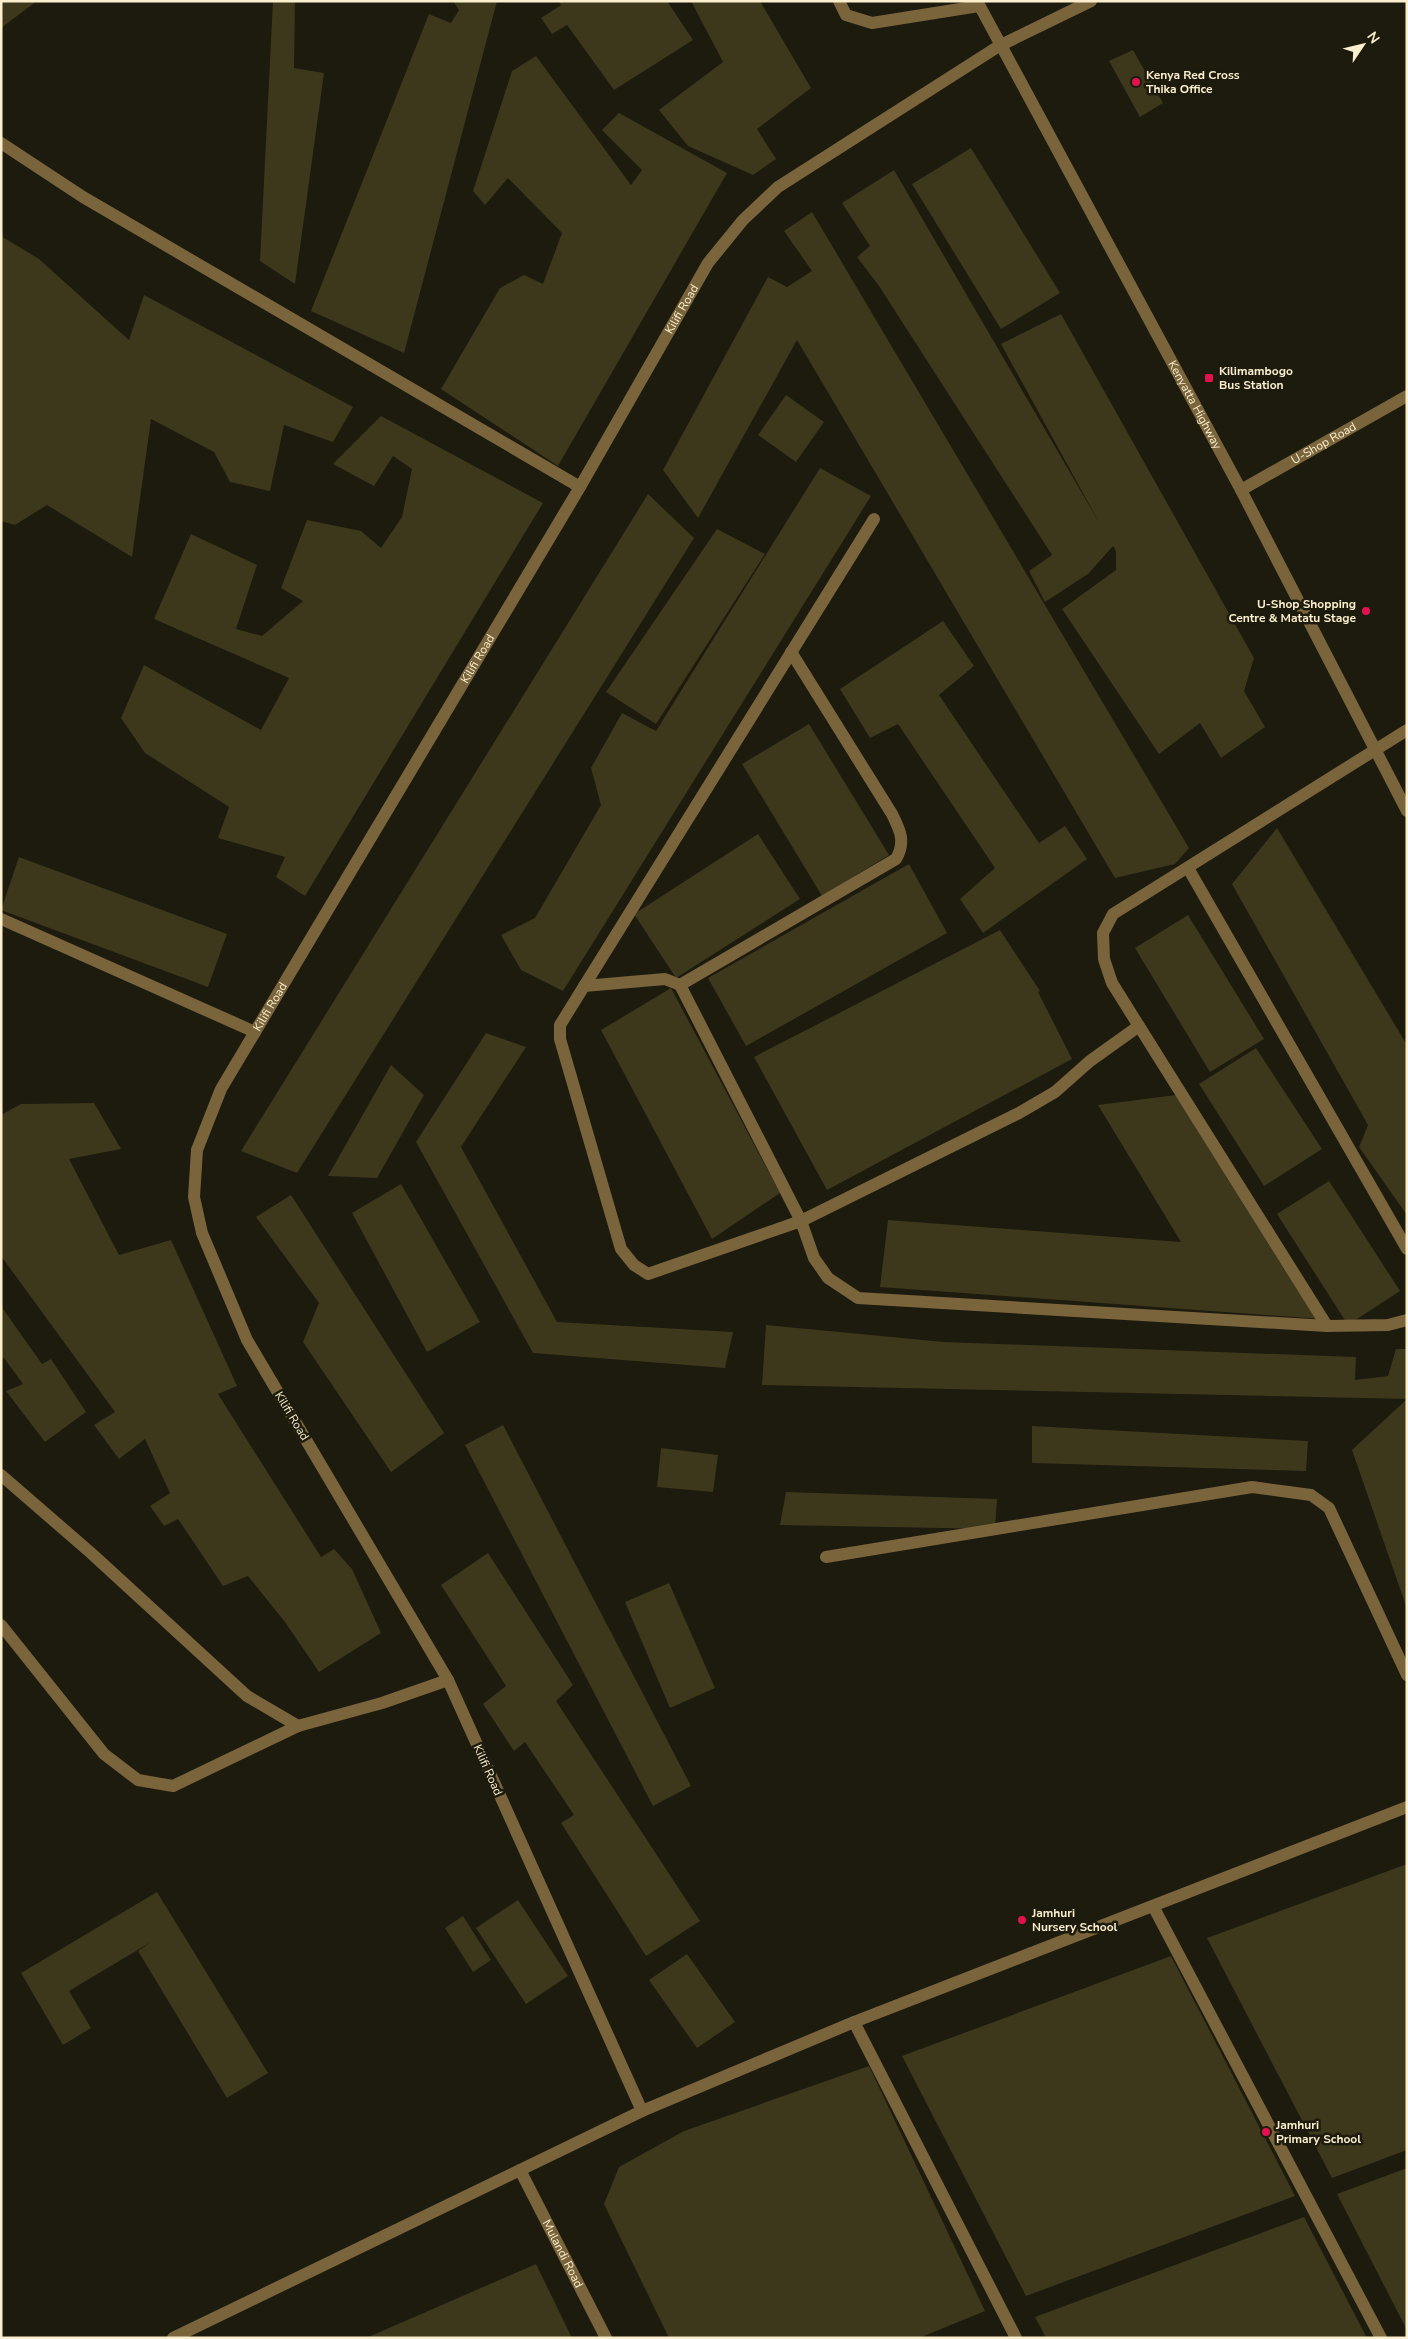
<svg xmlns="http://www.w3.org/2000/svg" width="1408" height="2339" font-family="'Nunito Sans',sans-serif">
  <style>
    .building { fill: #3d371b }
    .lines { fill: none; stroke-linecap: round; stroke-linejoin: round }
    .minor { stroke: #79643c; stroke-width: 12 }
    .poi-dot { fill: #e3124e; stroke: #1d1a0e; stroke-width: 2 }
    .labels { text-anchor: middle; stroke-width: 5; stroke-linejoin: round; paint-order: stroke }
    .poi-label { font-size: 12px; font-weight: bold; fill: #fbefce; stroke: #1d1a0e; text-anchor: start }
    .street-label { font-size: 12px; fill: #fbefce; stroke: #1d1a0e }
  </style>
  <rect width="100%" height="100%" fill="#1d1a0e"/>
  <g class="building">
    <polygon points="1,1 37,1 1,28"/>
    <polygon points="273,1 295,1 294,68 324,73 295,284 260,261"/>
    <polygon points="453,1 497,1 404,353 311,311 429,14 451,23 459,10"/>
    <polygon points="559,1 667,1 693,40 614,90 567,25 552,34 541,18 561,5"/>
    <polygon points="691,1 760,1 811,88 757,129 776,159 753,175 688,146 659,110 723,62"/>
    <polygon points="1133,50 1163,103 1140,117 1109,61"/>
    <polygon points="536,56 631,185 642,170 602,130 619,113 727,173 558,466 441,389 500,288 524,275 543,284 562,233 508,178 485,205 473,191 512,71"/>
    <polygon points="971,148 1060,293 1001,329 912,184"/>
    <polygon points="894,170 1100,524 1001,344 1061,314 1254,658 1244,691 1265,727 1221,758 1200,723 1159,754 1062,609 1116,570 1116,551 1113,546 1088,574 1045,602 1029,571 1052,555 879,286 857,257 870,246 842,203"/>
    <polygon points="812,212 1189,848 1175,864 1115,878 797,340 698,518 663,470 768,277 787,287 812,271 784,231"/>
    <polygon points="1,236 39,259 129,340 144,295 353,407 333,442 284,425 270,491 230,482 214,452 151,419 132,557 47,505 15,525 1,521"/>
    <polygon points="786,395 824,422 796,462 758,435"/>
    <polygon points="381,416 543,503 305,896 276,877 285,857 218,838 229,807 145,753 121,718 144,665 261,730 289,678 154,619 191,534 257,565 236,629 262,636 303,601 281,588 307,520 361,531 381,548 402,517 412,469 393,456 374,486 333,464"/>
    <polygon points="820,468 871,496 563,991 521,970 501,935 535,918 601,805 591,768 622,713 656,731"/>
    <polygon points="648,494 694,538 297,1173 241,1151"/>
    <polygon points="717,529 765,554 656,724 606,692"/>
    <polygon points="943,621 974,666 939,695 1039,843 1065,826 1087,859 983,933 960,899 995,868 898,724 870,738 840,689"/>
    <polygon points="809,724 889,855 822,896 742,764"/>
    <polygon points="1277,828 1407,1045 1407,1215 1359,1147 1368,1125 1232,884"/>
    <polygon points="758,834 800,899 676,978 634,914"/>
    <polygon points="19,857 227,934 208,987 1,910"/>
    <polygon points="909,864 947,933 746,1046 708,978"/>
    <polygon points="1188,915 1264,1039 1210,1072 1135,948"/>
    <polygon points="1000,930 1040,991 1038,992 1072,1059 827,1190 754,1057"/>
    <polygon points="671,988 780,1193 712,1239 601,1030"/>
    <polygon points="486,1033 526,1047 461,1147 557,1322 733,1332 725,1368 533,1353 416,1142"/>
    <polygon points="1256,1048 1322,1149 1264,1186 1199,1084"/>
    <polygon points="391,1065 424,1095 377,1178 328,1176"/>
    <polygon points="1176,1095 1321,1319 880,1287 888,1220 1181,1242 1098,1105"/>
    <polygon points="94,1103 121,1149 69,1159 119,1255 171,1240 237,1386 218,1394 321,1557 334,1549 352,1569 381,1633 319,1672 285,1622 248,1576 223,1586 178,1519 164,1526 150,1506 170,1493 145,1439 119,1459 94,1425 115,1412 1,1256 1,1115 21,1104"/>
    <polygon points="1329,1181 1400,1291 1348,1325 1277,1214"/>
    <polygon points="401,1184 480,1322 427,1352 352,1213"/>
    <polygon points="291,1195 444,1433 391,1472 303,1342 319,1303 256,1217"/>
    <polygon points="1,1306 42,1364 51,1359 86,1412 45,1442 6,1391 23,1384 4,1358 1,1360"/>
    <polygon points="766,1325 944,1342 1356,1357 1355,1380 1388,1376 1396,1349 1407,1349 1407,1399 762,1385"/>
    <polygon points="1407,1399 1407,1606 1406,1606 1352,1450"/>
    <polygon points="503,1425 691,1786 653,1806 465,1445"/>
    <polygon points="1032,1426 1308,1441 1306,1471 1032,1463"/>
    <polygon points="661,1448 718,1455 713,1492 657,1487"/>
    <polygon points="786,1492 997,1499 995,1529 780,1525"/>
    <polygon points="488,1553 573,1685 556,1701 700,1921 646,1956 561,1823 574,1815 525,1742 514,1751 483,1704 506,1686 441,1585"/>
    <polygon points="669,1583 715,1688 670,1708 625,1602"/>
    <polygon points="1407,1864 1407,2150 1332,2178 1207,1938"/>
    <polygon points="157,1892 268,2073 227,2098 138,1951 151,1942 69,1991 91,2028 63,2045 21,1973"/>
    <polygon points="518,1900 568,1976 526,2004 476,1928"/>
    <polygon points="463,1916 491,1960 473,1972 445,1928"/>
    <polygon points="687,1954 735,2022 697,2048 649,1980"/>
    <polygon points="1171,1956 1295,2196 1026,2296 902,2056"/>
    <polygon points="869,2066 985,2311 919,2338 669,2338 604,2204 619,2167 684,2131"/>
    <polygon points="1407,2168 1407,2330 1337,2194"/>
    <polygon points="1304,2217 1367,2338 1046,2338 1035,2317"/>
    <polygon points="536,2264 572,2338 366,2338"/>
  </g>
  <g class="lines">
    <g class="minor">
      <polyline points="839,1 846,15 872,23 979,6"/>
      <path id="s1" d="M 977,1 L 1241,490 L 1407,811"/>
      <polyline points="1,143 83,197 580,487"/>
      <path id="s2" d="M 1241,490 L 1407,396"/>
      <polyline points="874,519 560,1025 560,1039 621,1249 634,1265 648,1274 801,1221 1019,1113 1055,1092 1090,1061 1139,1026"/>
      <polyline points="1188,868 1407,1249"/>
      <polyline points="1,919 255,1032"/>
      <path d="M 680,985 L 896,859 C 906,842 900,830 892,814 L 791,652"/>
      <polyline points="584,986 665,979 680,985 801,1221 814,1258 828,1278 858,1298 1327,1326 1112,983 1104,959 1103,933 1113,914 1407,730"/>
      <polyline points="1327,1326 1388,1325 1407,1320"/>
      <polyline points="1,1475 91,1553 247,1696 298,1726 382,1703 448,1680"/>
      <polyline points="826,1557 1252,1487 1311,1495 1329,1508 1407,1675"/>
      <polyline points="1,1625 104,1754 138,1780 173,1786 298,1726"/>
      <polyline points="1153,1906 1381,2338"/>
      <polyline points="854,2022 1016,2338"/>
      <path id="s3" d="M 642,2111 L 448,1680 L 247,1340 L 202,1233 L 194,1197 L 197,1150 L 221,1089 L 580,487 L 708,263 L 743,220 L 778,187 L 999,46 L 1091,1"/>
      <path id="s4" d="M 520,2170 L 606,2338"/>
      <polyline points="173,2338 642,2111 854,2022 1407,1807"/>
    </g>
  </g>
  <g class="poi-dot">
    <circle cx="1136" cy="82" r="5"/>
    <rect x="1204" y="373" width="10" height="10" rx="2.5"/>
    <circle cx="1366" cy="611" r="5"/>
    <circle cx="1022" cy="1920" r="5"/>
    <circle cx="1266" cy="2132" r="5"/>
  </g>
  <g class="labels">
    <g class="poi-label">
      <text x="1146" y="79">Kenya Red Cross<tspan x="1146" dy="14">Thika Office</tspan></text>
      <text x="1219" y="375">Kilimambogo<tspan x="1219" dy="14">Bus Station</tspan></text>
      <text x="1356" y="608" text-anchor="end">U-Shop Shopping<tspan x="1356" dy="14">Centre &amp; Matatu Stage</tspan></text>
      <text x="1032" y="1917">Jamhuri<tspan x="1032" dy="14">Nursery School</tspan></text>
      <text x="1276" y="2129">Jamhuri<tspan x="1276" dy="14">Primary School</tspan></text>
    </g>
    <g class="street-label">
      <text dy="4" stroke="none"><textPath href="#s3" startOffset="2039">Kilifi Road</textPath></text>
      <text dy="4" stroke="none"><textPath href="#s1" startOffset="459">Kenyatta Highway</textPath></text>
      <text dy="4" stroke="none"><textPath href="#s2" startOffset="95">U-Shop Road</textPath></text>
      <text dy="4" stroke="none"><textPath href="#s3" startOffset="1634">Kilifi Road</textPath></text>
      <text dy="4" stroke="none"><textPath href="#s3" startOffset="1229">Kilifi Road</textPath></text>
      <text transform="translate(292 1416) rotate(59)" y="4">Kilifi Road</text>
      <text transform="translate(488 1770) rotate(66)" y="4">Kilifi Road</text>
      <text dy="4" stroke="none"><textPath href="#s4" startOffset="94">Mulandi Road</textPath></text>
    </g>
  </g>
  <rect width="1408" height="2339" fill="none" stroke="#fbefce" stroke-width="5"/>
  <g transform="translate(1363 45) rotate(55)" stroke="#1d1a0e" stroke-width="4" paint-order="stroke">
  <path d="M0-4L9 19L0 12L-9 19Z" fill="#fbefce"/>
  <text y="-8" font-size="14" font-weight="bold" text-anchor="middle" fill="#fbefce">N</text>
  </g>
</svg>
